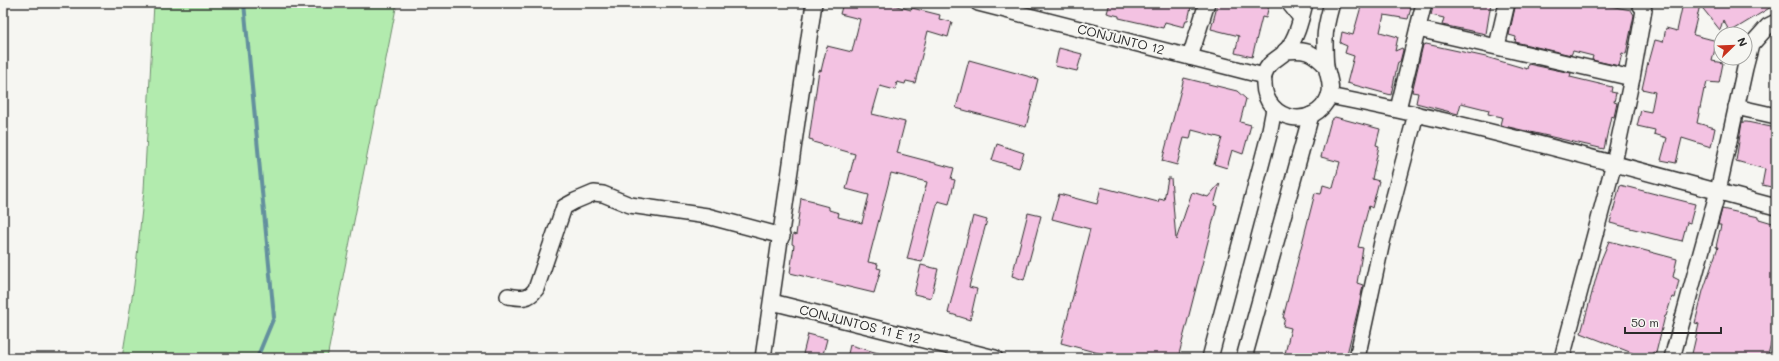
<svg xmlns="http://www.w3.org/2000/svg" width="1779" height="361" font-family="Mali,sans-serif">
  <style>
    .green { fill: #b2ebae; stroke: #6e8b6c }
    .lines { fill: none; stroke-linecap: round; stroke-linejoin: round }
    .stream { stroke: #64909e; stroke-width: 4 }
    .building { fill: #f3c2e2; stroke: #2b2b2b }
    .minor-casing { stroke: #2b2b2b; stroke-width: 18 }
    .minor { stroke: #f6f6f2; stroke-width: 15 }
    .labels { text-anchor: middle; stroke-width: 4; stroke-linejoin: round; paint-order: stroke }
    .street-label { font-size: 13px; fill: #2b2b2b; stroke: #f6f6f2 }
  </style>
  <rect width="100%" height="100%" fill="#f6f6f2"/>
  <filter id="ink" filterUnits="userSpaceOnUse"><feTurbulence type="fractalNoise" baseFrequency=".025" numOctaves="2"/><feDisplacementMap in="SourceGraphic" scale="8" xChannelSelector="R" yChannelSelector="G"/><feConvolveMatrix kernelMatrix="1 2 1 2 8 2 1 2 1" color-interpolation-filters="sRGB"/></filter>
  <g filter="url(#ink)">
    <polygon class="green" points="154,3 397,3 327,358 122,358 134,285 144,190"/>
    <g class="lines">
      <polyline class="stream" points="244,3 274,317 257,358"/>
    </g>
    <g class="building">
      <polygon points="843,3 886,3 911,10 912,8 940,15 939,19 952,22 948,37 928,31 915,83 906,81 905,84 897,82 895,90 880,86 872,114 905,122 897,153 954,168 951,179 955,180 949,204 938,201 922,262 907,259 927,182 891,173 868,262 878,264 877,268 881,269 874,293 790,273 794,245 792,244 793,234 796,235 801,198 814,201 814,203 829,207 829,210 839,213 838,217 862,223 869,195 846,189 855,154 813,142 813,140 809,139 819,70 821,71 827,46 852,52 860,19 840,14"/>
      <polygon points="1110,3 1192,3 1188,20 1186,20 1184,27 1165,22 1163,28 1119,18 1119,16 1107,13"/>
      <polygon points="1218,3 1267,3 1267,5 1269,5 1266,18 1262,17 1252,57 1235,53 1239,36 1211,29"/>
      <polygon points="1362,3 1409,3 1408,7 1411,8 1408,19 1384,15 1380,32 1398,37 1395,51 1402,48 1403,50 1400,62 1398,62 1391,95 1347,83 1354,56 1345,53 1347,46 1340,43 1342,32 1353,35"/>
      <polygon points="1434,3 1491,3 1486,34 1442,25 1444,18 1431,15"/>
      <polygon points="1516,3 1605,3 1604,5 1631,10 1634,15 1626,54 1622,53 1619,66 1592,60 1593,56 1573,51 1571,55 1515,42 1516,37 1509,35"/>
      <polygon points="1683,3 1776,3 1776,4 1730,32 1723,20 1720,30 1700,5 1693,34 1694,35 1717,41 1712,61 1723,63 1719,83 1707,82 1705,90 1704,89 1697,123 1715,128 1711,147 1682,138 1676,163 1661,160 1667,138 1654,134 1655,130 1637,126 1641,110 1651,112 1655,92 1642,89 1648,62 1649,62 1655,40 1663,42 1666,28 1677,31"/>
      <polygon points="1426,44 1486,57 1527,69 1528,64 1571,73 1570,77 1612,87 1611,92 1616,93 1614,102 1617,103 1614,117 1611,116 1604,149 1500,125 1502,117 1488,114 1489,110 1461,103 1458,114 1416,103 1418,93 1412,92 1423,45"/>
      <polygon points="1059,48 1082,54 1077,71 1055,66"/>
      <polygon points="969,60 1038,79 1026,127 956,108"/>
      <polygon points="1184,78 1237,91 1246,99 1240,122 1251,125 1243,154 1232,150 1227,168 1214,164 1222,138 1192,130 1190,139 1184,138 1177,165 1162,161"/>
      <polygon points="1335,117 1380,129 1376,145 1379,146 1372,179 1379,181 1372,208 1369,206 1358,247 1363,248 1357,283 1363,285 1360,301 1346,358 1284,358 1291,328 1283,326 1285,318 1283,318 1315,193 1321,194 1323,185 1333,188 1340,162 1321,157 1331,120"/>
      <polygon points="1742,122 1747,122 1776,128 1776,188 1762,185 1765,169 1736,161"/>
      <polygon points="997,144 1024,153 1019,168 992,160"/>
      <polygon points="1168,178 1171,178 1176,240 1192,192 1208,197 1220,183 1214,205 1217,206 1178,358 1117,358 1061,343 1090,229 1052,219 1059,194 1097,204 1101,187 1158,202 1159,199 1164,200"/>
      <polygon points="1620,185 1695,204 1690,223 1687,222 1682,241 1610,223"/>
      <polygon points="1722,209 1759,217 1759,219 1776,224 1776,308 1772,323 1776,325 1767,358 1691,358 1699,324 1695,323 1703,291 1718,247 1716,247 1721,225 1718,225"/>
      <polygon points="1028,213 1041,216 1024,280 1012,276"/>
      <polygon points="973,216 987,220 969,287 977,289 970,320 948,313"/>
      <polygon points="1609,241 1677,259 1673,277 1679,280 1675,298 1672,297 1666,316 1665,316 1656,353 1653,352 1651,358 1645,358 1581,333 1601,260"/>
      <polygon points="921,265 938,269 931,298 914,294"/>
      <polygon points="808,334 827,339 822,358 810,358 811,356 803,354"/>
      <polygon points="850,345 885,355 885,358 847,358"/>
    </g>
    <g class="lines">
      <defs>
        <g id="minor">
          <polyline points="978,3 1264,76"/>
          <polyline points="1289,3 1301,18"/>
          <path d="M 1305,3 C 1301,19 1297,38 1286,51 C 1278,60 1269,60 1264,75 C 1263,78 1264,81 1264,84 C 1265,122 1315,131 1329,96 C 1333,86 1328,77 1326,66 C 1325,58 1325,48 1325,39 C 1325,27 1329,14 1332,3"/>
          <polyline points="1418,29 1632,78"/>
          <polyline points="1497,46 1507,3"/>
          <path d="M 1285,51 C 1305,49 1312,51 1326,66"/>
          <polyline points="1190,57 1207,3"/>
          <path d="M 1329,96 C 1480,125 1628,168 1776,207"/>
          <polyline points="1736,107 1776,116"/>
          <polyline points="1398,109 1424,3"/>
          <path d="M 508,296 C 521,298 528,300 536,289 L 564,207 L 575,201 L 594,193 L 603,194 L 630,205 L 707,216 L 782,236"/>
          <polyline points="772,302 995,358"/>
          <polyline points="763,358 814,3"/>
          <polyline points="1210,358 1269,135 1274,109"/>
          <polyline points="1244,358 1311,115"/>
          <polyline points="1357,358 1382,242 1416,114"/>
          <polyline points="1562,358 1614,163 1632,78 1644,10 1639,3"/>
          <polyline points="1672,358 1718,191 1745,68 1751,45 1768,26 1776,22"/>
        </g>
      </defs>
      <use href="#minor" class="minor-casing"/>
      <use href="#minor" class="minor"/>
    </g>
  </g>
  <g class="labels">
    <g class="street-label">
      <text transform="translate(1121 39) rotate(14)" y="5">CONJUNTO 12</text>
      <text transform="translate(860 324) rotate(14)" y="5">CONJUNTOS 11 E 12</text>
    </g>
  </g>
  <rect width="1779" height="361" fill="none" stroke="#f6f6f2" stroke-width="16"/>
  <rect x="8" y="8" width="1763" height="345" fill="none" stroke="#2b2b2b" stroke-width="1.5" filter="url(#ink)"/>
  <g transform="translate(1733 46) rotate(67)"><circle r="19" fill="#f6f6f2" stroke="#a5a5a2"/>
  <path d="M0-3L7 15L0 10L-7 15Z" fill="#c8321e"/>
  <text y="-6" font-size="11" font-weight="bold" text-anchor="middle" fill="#2b2b2b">N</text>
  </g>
  <path d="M1625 327v6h96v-6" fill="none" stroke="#2b2b2b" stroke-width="2"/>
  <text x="1631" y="327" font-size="12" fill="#2b2b2b" stroke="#f6f6f2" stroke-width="3" paint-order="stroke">50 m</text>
</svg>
